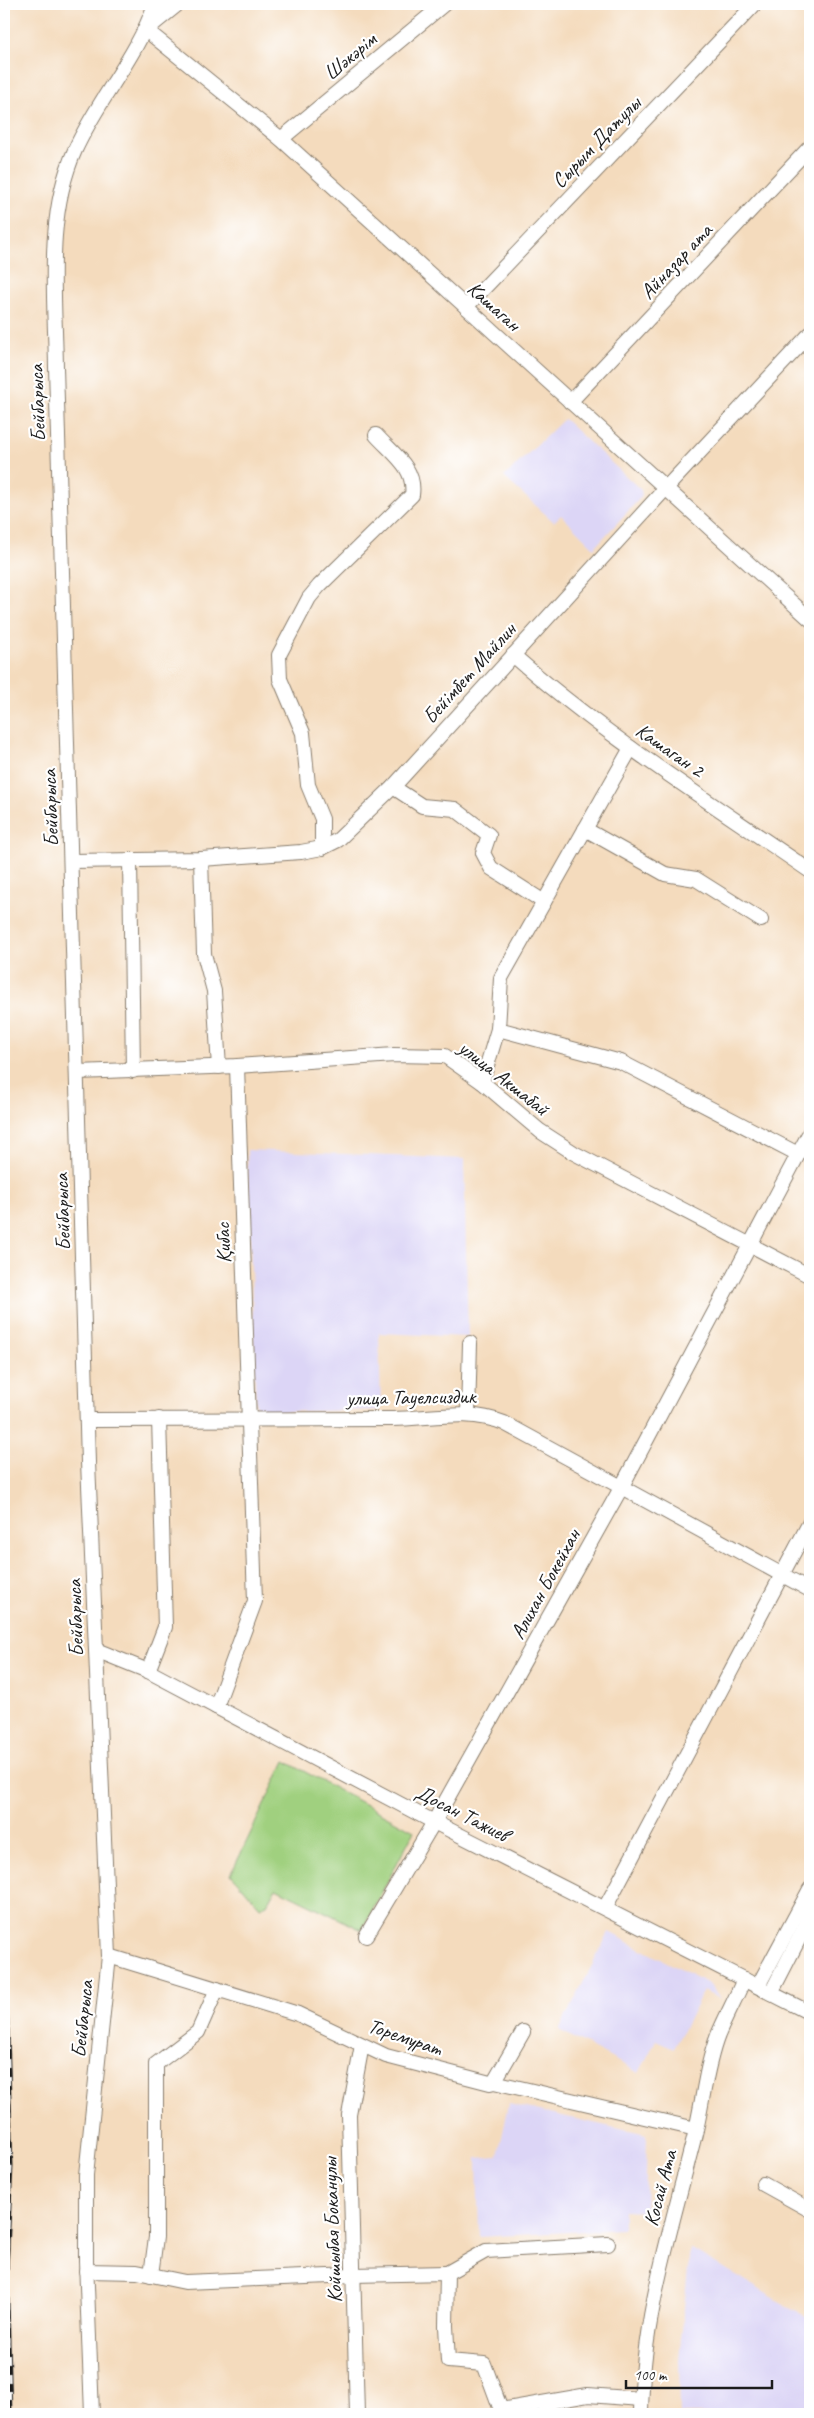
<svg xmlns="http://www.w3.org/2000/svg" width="814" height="2418" font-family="Caveat,sans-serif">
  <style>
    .built { fill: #dcd5f6 }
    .green { fill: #a0d07f; stroke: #5e764e }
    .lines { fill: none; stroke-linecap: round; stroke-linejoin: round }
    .minor-casing { stroke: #887c6c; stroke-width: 16 }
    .minor { stroke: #fff; stroke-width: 14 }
    .rail-casing { stroke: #1c1c1c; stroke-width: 5 }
    .rail { stroke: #fff; stroke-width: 3; stroke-dasharray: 9; stroke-linecap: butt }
    .labels { text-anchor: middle; stroke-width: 4.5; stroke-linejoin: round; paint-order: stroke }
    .street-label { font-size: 21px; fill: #1c1c1c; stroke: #fff }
  </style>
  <rect width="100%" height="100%" fill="#fff"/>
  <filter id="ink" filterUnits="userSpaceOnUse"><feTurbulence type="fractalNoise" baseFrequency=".02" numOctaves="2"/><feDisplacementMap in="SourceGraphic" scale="10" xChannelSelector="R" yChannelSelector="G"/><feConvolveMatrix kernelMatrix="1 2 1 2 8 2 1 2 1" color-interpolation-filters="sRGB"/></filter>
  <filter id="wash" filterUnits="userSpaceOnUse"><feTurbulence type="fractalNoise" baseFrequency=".0096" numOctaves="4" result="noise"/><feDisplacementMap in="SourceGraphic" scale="20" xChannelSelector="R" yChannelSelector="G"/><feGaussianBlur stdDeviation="1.12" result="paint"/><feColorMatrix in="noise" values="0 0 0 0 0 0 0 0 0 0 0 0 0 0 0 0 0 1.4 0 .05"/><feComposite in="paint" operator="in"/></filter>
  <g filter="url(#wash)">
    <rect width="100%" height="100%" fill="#f4dbbd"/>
    <g class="built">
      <polygon points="564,419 641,490 642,496 594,548 561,515 554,522 504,477"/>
      <polygon points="247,1150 464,1159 468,1337 379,1333 381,1410 256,1412"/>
      <polygon points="609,1932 709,1984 720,1999 703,1991 674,2048 656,2040 639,2073 559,2030"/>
      <polygon points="509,2104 647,2135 645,2212 623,2211 623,2229 479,2237 477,2158 498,2156"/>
      <polygon points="690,2248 809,2319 810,2317 810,2414 680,2414 679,2360"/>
    </g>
    <polygon class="green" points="285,1761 414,1831 362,1930 276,1888 267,1904 260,1907 231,1874"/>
  </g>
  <g filter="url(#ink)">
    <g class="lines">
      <defs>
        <g id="minor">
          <polyline points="146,30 281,139 810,619"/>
          <polyline points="146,30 178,4"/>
          <polyline points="281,139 444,4"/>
          <polyline points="466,307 755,4"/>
          <polyline points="570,402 810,147"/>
          <path d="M 513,655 C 605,736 710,802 810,871"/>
          <polyline points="393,787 422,806 455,809 489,835 483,853 491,868 544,902"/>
          <polyline points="585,829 665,874 696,879 761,920"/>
          <path d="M 322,848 L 322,819 L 308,785 L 303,733 L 280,679 L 279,655 L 309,598 L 319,586 L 412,495 C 416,468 393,454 376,435"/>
          <polyline points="201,859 204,954 214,991 219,1067"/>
          <polyline points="130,860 133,1071"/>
          <polyline points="72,861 201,859 301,852 322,848 338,840 393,787 666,488 810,334"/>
          <polyline points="498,1029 621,1062 798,1154"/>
          <polyline points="78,1072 237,1066 394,1055 445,1056 482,1082 540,1131 574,1153 810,1276"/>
          <polyline points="482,1082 498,1029 501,978 631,748"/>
          <polyline points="468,1414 470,1343"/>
          <path d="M 88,1420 C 189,1419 290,1419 392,1419 C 430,1419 467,1408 504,1423 L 810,1590"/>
          <polyline points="96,1650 148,1671 434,1822 810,2013"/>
          <polyline points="148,1671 165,1627 159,1419"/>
          <polyline points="216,1707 255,1601 237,1066"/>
          <polyline points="605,1908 810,1522"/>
          <polyline points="366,1936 434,1822 621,1488 810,1132"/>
          <polyline points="109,1956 298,2014 386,2056 490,2083 494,2082 696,2129"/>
          <polyline points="758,1986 810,1889"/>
          <polyline points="771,1993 810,1917"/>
          <polyline points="494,2082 523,2032"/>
          <polyline points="763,2184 810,2210"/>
          <polyline points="608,2244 486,2251 447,2273 446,2326 448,2361 484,2364 501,2410 588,2395 641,2399"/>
          <polyline points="86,2271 137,2272 185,2282 353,2275 447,2273"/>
          <polyline points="151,2275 156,2237 156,2064 198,2032 217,1989"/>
          <path d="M 92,2414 L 86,2261 L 86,2175 L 109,1956 L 88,1462 L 56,367 C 55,295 45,217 75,150 C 98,99 137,57 155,4"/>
          <polyline points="357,2414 349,2115 362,2045"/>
          <path d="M 641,2414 C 642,2320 671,2229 694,2138 C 703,2104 705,2068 718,2035 C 726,2016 736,1998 744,1979"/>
        </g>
      </defs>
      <use href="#minor" class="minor-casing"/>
      <use href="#minor" class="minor"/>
      <defs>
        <g id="rail">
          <polyline points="4,1932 11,2166 6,2270"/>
          <polyline points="6,2265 10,2414"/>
        </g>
      </defs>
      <use href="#rail" class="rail-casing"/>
      <use href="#rail" class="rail"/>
    </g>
  </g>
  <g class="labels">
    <g class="street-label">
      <text transform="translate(350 56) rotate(-40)" y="7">Шәкәрім</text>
      <text transform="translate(596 142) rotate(-46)" y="7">Сырым Датулы</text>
      <text transform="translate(676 261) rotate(-47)" y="7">Айназар ата</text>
      <text transform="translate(494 306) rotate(42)" y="7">Кашаган</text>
      <text transform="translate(37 403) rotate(-92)" y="7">Бейбарыса</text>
      <text transform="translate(469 673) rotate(-48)" y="7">Бейімбет Майлин</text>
      <text transform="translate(670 750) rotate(35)" y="7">Кашаган 2</text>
      <text transform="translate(50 808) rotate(-92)" y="7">Бейбарыса</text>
      <text transform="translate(504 1078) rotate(38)" y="7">улица Акшабай</text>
      <text transform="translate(62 1212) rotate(-92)" y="7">Бейбарыса</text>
      <text transform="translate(223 1243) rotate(-92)" y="7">Қибас</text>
      <text transform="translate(411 1397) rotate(-1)" y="7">улица Тауелсиздик</text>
      <text transform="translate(545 1584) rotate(-61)" y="7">Алихан Бокейхан</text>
      <text transform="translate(75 1618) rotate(-92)" y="7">Бейбарыса</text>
      <text transform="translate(462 1813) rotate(27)" y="7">Досан Тажиев</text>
      <text transform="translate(82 2019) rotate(-84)" y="7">Бейбарыса</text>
      <text transform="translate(405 2037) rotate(19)" y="7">Торемурат</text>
      <text transform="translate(660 2188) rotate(-75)" y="7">Косай Ата</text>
      <text transform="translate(332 2230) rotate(-92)" y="7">Койшыбая Боканулы</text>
    </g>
  </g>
  <rect width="814" height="2418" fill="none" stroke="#fff" stroke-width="20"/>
  <path d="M626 2380v8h146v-8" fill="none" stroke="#1c1c1c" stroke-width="2.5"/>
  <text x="634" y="2380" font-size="15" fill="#1c1c1c" stroke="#ffffff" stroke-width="4" paint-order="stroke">100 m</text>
</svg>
